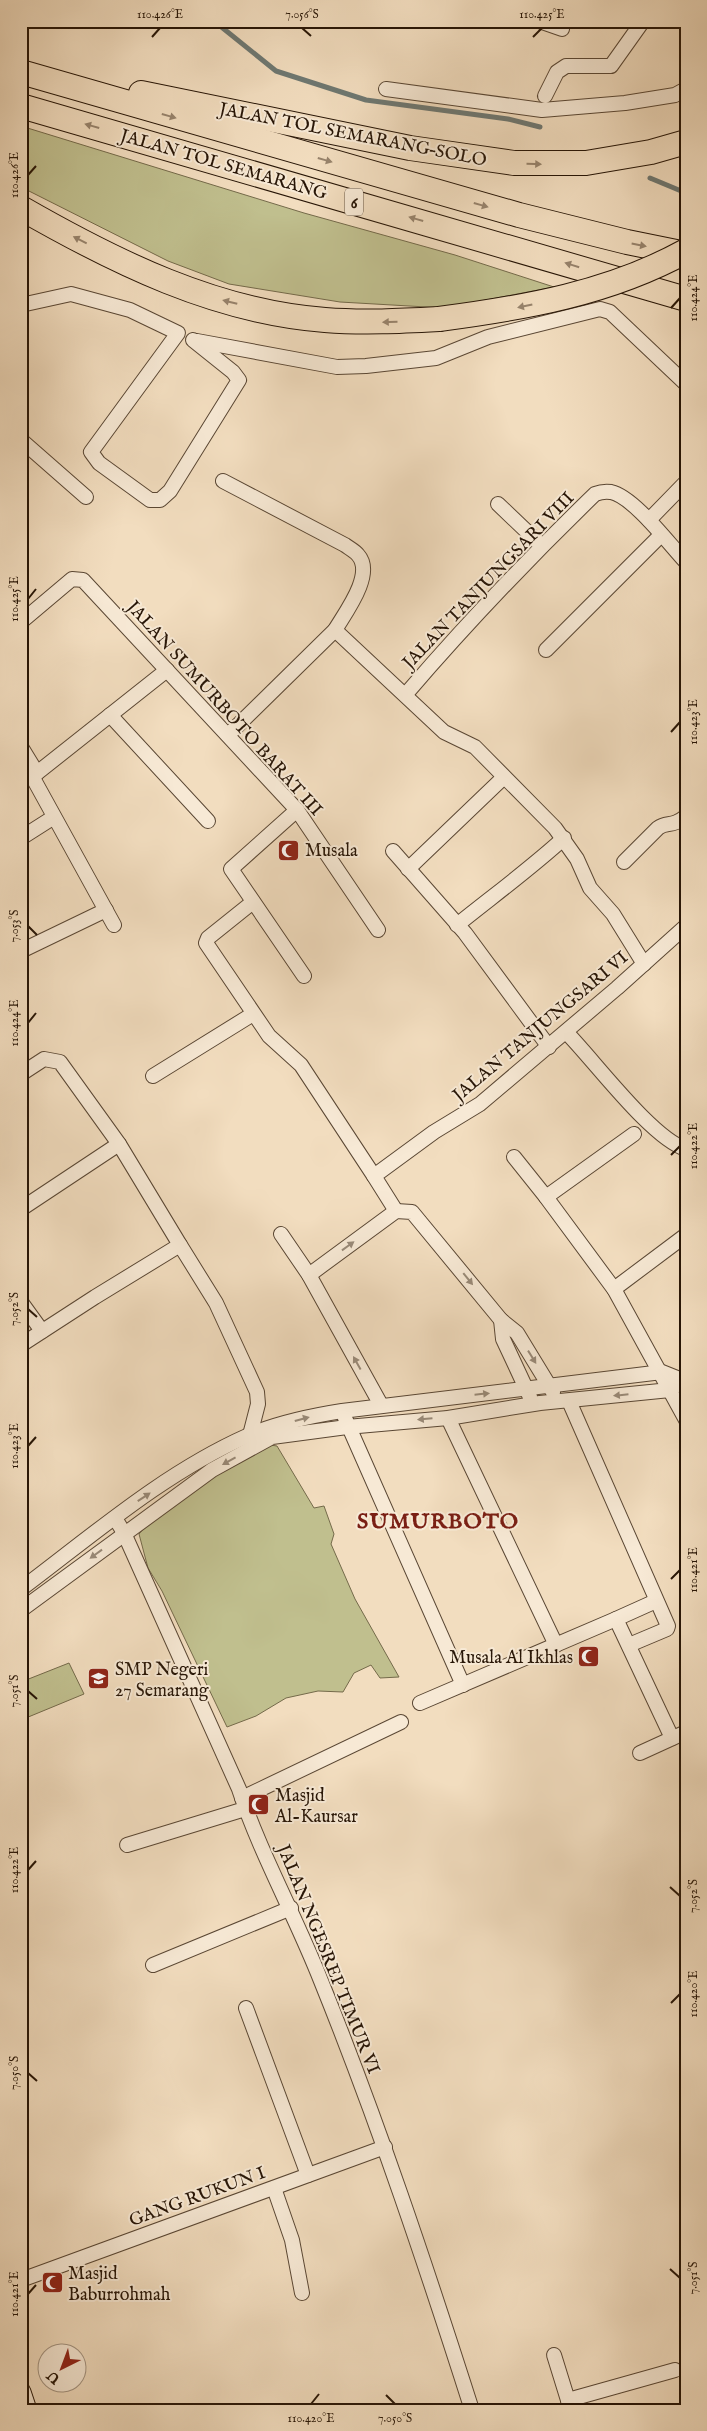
<svg xmlns="http://www.w3.org/2000/svg" width="707" height="2431" font-family="'IM FELL English',serif">
  <style>
    .green { fill: #c0bf8e; stroke: #746a4a }
    .lines { fill: none; stroke-linecap: round; stroke-linejoin: round }
    .stream { stroke: #6e7872; stroke-width: 5 }
    .minor-casing { stroke: #5a4734; stroke-width: 16 }
    .secondary-casing { stroke: #271506; stroke-width: 21 }
    .motorway-casing { stroke: #271506; stroke-width: 26 }
    .minor { stroke: #f7e9d5; stroke-width: 14 }
    .secondary { stroke: #f7e9d5; stroke-width: 19 }
    .motorway { stroke: #f2ddbf; stroke-width: 24 }
    .motorway-bridge-casing { stroke: #271506; stroke-width: 26; stroke-linecap: butt }
    .motorway-bridge { stroke: #f2ddbf; stroke-width: 24 }
    .oneway { fill: #97836c }
    .oneway2 { fill: #998a78 }
    .ticks { fill: none; stroke: #271506; stroke-width: 2 }
    .labels { text-anchor: middle; stroke-width: 4; stroke-linejoin: round; paint-order: stroke }
    .shield { fill: #f7e9d5; stroke: #655544; stroke-width: 1 }
    .shield-label { font-size: 16px; font-weight: bold; fill: #271506 }
    .street-label { font-size: 18px; fill: #271506; stroke: #f7e9d5 }
    .poi-label { font-size: 18px; fill: #271506; stroke: #f7e9d5; text-anchor: start }
    .district-label { font-size: 22px; font-weight: bold; letter-spacing: 1px; fill: #7a1f14; stroke: #f7e9d5 }
    .neatline { fill: none; stroke: #271506; stroke-width: 2 }
    .ticks-label { font-size: 12px; text-anchor: middle; fill: #271506 }
  </style>
  <rect width="100%" height="100%" fill="#f2ddbf"/>
  <filter id="stains"><feTurbulence type="fractalNoise" baseFrequency=".004" numOctaves="4"/><feColorMatrix values="0 0 0 0 .2 0 0 0 0 .09 0 0 0 0 .02 0 0 0 .5 -.17"/></filter>
  <radialGradient id="worn" r=".72"><stop offset=".6" stop-color="#630" stop-opacity="0"/><stop offset="1" stop-color="#630" stop-opacity=".3"/></radialGradient>
  <g class="green">
    <polygon points="21,126 304,213 455,255 554,287 444,308 340,302 229,284 168,261 21,187"/>
    <polygon points="264,1444 277,1446 314,1508 324,1506 334,1534 331,1544 355,1599 399,1677 380,1678 371,1665 354,1673 343,1692 318,1691 286,1698 256,1716 227,1727 162,1591 148,1568 139,1534 155,1516"/>
    <polygon points="69,1663 84,1694 21,1720 21,1682"/>
  </g>
  <g class="lines">
    <g class="stream">
      <polyline points="214,21 276,71 366,100 508,119 540,127"/>
      <polyline points="650,178 686,193"/>
    </g>
    <defs>
      <g id="minor">
        <polyline points="539,21 562,29"/>
        <polyline points="386,89 542,110 625,103 675,95 686,89"/>
        <polyline points="545,96 557,72 566,66 611,66 643,21"/>
        <polyline points="21,305 71,294 130,310 178,333 91,452 99,463 150,500 160,500 170,491 239,380 233,372 193,340"/>
        <polyline points="197,341 337,367 366,366 436,358 488,337 600,309 610,312 686,384"/>
        <polyline points="21,440 86,497"/>
        <path d="M 223,481 L 345,545 C 349,548 355,551 358,555 C 375,574 345,613 335,630"/>
        <polyline points="498,504 542,546"/>
        <polyline points="649,520 686,482"/>
        <polyline points="21,622 72,579 83,580 297,810 378,930"/>
        <polyline points="546,650 661,535"/>
        <path d="M 406,694 C 466,624 529,558 595,494 C 600,492 605,491 611,492 C 634,497 669,544 686,562"/>
        <polyline points="110,715 208,821"/>
        <polyline points="228,735 335,630 444,732 475,747 555,828 577,859 590,888 613,914 644,964"/>
        <polyline points="21,747 37,773"/>
        <polyline points="297,810 231,869 304,976"/>
        <polyline points="21,838 54,817"/>
        <polyline points="393,851 465,933 549,1047"/>
        <path d="M 624,862 L 658,828 C 667,821 672,828 686,816"/>
        <polyline points="408,869 504,777"/>
        <polyline points="253,902 208,938 206,943 269,1036 301,1065 374,1176"/>
        <polyline points="114,925 33,778 37,773 167,670"/>
        <path d="M 457,925 C 493,896 530,869 564,838"/>
        <polyline points="21,951 106,910"/>
        <path d="M 566,1032 C 593,1059 652,1139 686,1149"/>
        <polyline points="21,1074 44,1059 60,1062 119,1144 180,1245"/>
        <polyline points="153,1076 253,1014"/>
        <polyline points="634,1134 546,1197 614,1289 686,1420"/>
        <polyline points="514,1157 546,1197"/>
        <polyline points="21,1209 119,1144"/>
        <polyline points="396,1211 374,1176 434,1132 480,1104 617,988 686,926"/>
        <polyline points="281,1234 309,1275 381,1405"/>
        <polyline points="309,1275 396,1211 412,1212 501,1320 517,1333 553,1392"/>
        <polyline points="614,1289 686,1235"/>
        <polyline points="21,1302 42,1331"/>
        <polyline points="501,1320 503,1339 530,1397"/>
        <polyline points="21,1345 95,1297 180,1245 216,1303 257,1392 258,1404 250,1435"/>
        <polyline points="569,1401 668,1626 667,1629 629,1645"/>
        <polyline points="345,1418 463,1685"/>
        <polyline points="448,1418 556,1645"/>
        <path d="M 115,1518 L 124,1533 L 239,1789 C 260,1853 296,1917 321,1981 C 378,2122 426,2266 472,2410"/>
        <path d="M 21,1589 C 93,1535 164,1473 247,1436 C 277,1423 310,1416 342,1411 L 662,1372 L 682,1380"/>
        <polyline points="656,1601 616,1619 672,1738"/>
        <polyline points="21,1610 212,1470 272,1437 347,1427 448,1418 540,1403 670,1390 686,1377"/>
        <polyline points="420,1703 616,1619"/>
        <polyline points="640,1753 686,1732"/>
        <polyline points="242,1798 401,1722"/>
        <polyline points="127,1845 245,1809"/>
        <polyline points="153,1965 291,1908"/>
        <polyline points="246,2008 308,2175"/>
        <polyline points="274,2188 292,2240 302,2293"/>
        <polyline points="21,2280 385,2147"/>
        <polyline points="554,2355 571,2410"/>
        <polyline points="568,2400 675,2370"/>
      </g>
      <polyline id="secondary" points="21,2392 27,2410"/>
      <g id="motorway">
        <polyline points="21,72 519,215 627,242 686,254"/>
        <polyline points="141,93 410,148 514,163 586,163 651,152 686,142"/>
        <polyline points="21,106 686,299"/>
        <path d="M 21,208 C 115,262 216,312 325,320 C 363,323 401,321 439,319"/>
      </g>
    </defs>
    <use href="#minor" class="minor-casing"/>
    <use href="#secondary" class="secondary-casing"/>
    <use href="#motorway" class="motorway-casing"/>
    <use href="#minor" class="minor"/>
    <use href="#secondary" class="secondary"/>
    <use href="#motorway" class="motorway"/>
    <defs>
      <path id="motorway-bridge" d="M 439,319 C 524,308 610,293 686,251"/>
    </defs>
    <use href="#motorway-bridge" class="motorway-bridge-casing"/>
    <use href="#motorway-bridge" class="motorway-bridge"/>
  </g>
  <defs><path id="oneway-solid" d="M-6-.8H1V-3.2L6.5 0L1 3.2V.8H-6Z" transform="scale(1.25)"/></defs>
  <g class="oneway">
    <use href="#oneway-solid" transform="translate(169 116) rotate(16)"/>
    <use href="#oneway-solid" transform="translate(92 126) rotate(-164)"/>
    <use href="#oneway-solid" transform="translate(325 160) rotate(16)"/>
    <use href="#oneway-solid" transform="translate(534 164) rotate(2)"/>
    <use href="#oneway-solid" transform="translate(481 205) rotate(16)"/>
    <use href="#oneway-solid" transform="translate(416 219) rotate(-164)"/>
    <use href="#oneway-solid" transform="translate(80 240) rotate(-153)"/>
    <use href="#oneway-solid" transform="translate(639 245) rotate(11)"/>
    <use href="#oneway-solid" transform="translate(572 265) rotate(-163)"/>
    <use href="#oneway-solid" transform="translate(230 302) rotate(-166)"/>
    <use href="#oneway-solid" transform="translate(525 306) rotate(168)"/>
    <use href="#oneway-solid" transform="translate(390 322) rotate(178)"/>
  </g>
  <g class="oneway2">
    <use href="#oneway-solid" transform="translate(348 1246) rotate(-36)"/>
    <use href="#oneway-solid" transform="translate(468 1279) rotate(51)"/>
    <use href="#oneway-solid" transform="translate(532 1357) rotate(58)"/>
    <use href="#oneway-solid" transform="translate(357 1363) rotate(-119)"/>
    <use href="#oneway-solid" transform="translate(482 1394) rotate(-6)"/>
    <use href="#oneway-solid" transform="translate(621 1395) rotate(174)"/>
    <use href="#oneway-solid" transform="translate(302 1419) rotate(-15)"/>
    <use href="#oneway-solid" transform="translate(425 1419) rotate(175)"/>
    <use href="#oneway-solid" transform="translate(229 1461) rotate(151)"/>
    <use href="#oneway-solid" transform="translate(144 1497) rotate(-33)"/>
    <use href="#oneway-solid" transform="translate(96 1554) rotate(144)"/>
  </g>
  <path class="ticks" d="M 302,28 L 311,36M 152,37 L 160,28M 533,37 L 542,28M 28,175 L 36,166M 671,308 L 680,298M 28,599 L 36,589M 671,732 L 680,722M 28,926 L 37,935M 28,1023 L 36,1013M 671,1155 L 680,1146M 28,1309 L 37,1317M 28,1446 L 36,1437M 671,1579 L 680,1570M 28,1691 L 37,1699M 28,1870 L 36,1861M 670,1887 L 680,1896M 671,2003 L 680,1994M 28,2073 L 37,2081M 670,2269 L 680,2278M 28,2294 L 36,2285M 386,2395 L 395,2404M 311,2404 L 319,2394"/>
  <defs>
    <symbol id="mosque-square" viewBox="-11 -11 22 22"><rect x="-9" y="-9" width="18" height="18" rx="4" fill="#8f2418" stroke="#f7e9d5"/><path d="M3.5-4.9A6 6 0 1 0 3.5 4.9A5 5 0 1 1 3.5-4.9Z" fill="#fff"/></symbol>
    <symbol id="school-square" viewBox="-11 -11 22 22"><rect x="-9" y="-9" width="18" height="18" rx="4" fill="#8f2418" stroke="#f7e9d5"/><path d="M0-5L7-2L0 1L-7-2ZM-4 1L0 2.5L4 1V4Q0 6-4 4Z" fill="#fff"/></symbol>
  </defs>
  <g fill-rule="evenodd">
    <use href="#mosque-square" x="276" y="838" width="25" height="25"/>
    <use href="#mosque-square" x="576" y="1644" width="25" height="25"/>
    <use href="#school-square" x="86" y="1666" width="25" height="25"/>
    <use href="#mosque-square" x="246" y="1792" width="25" height="25"/>
    <use href="#mosque-square" x="40" y="2270" width="25" height="25"/>
  </g>
  <g class="labels">
    <rect class="shield" x="345" y="188.5" width="18" height="27" rx="4"/>
    <g class="shield-label">
      <text x="354" y="208">6</text>
    </g>
    <g class="street-label">
      <text transform="translate(353 134) rotate(11)" y="6">JALAN TOL SEMARANG–SOLO</text>
      <text transform="translate(224 164) rotate(16)" y="6">JALAN TOL SEMARANG</text>
      <text transform="translate(488 580) rotate(-46)" y="6">JALAN TANJUNGSARI VIII</text>
      <text transform="translate(225 708) rotate(48)" y="6">JALAN SUMURBOTO BARAT III</text>
      <text transform="translate(540 1026) rotate(-40)" y="6">JALAN TANJUNGSARI VI</text>
      <text transform="translate(329 1959) rotate(68)" y="6">JALAN NGESREP TIMUR VI</text>
      <text transform="translate(197 2196) rotate(-20)" y="6">GANG RUKUN I</text>
    </g>
    <g class="poi-label">
      <text x="305" y="856">Musala</text>
      <text x="573" y="1663" text-anchor="end">Musala Al Ikhlas</text>
      <text x="115" y="1675">SMP Negeri<tspan x="115" dy="21">27 Semarang</tspan></text>
      <text x="275" y="1801">Masjid<tspan x="275" dy="21">Al-Kaursar</tspan></text>
      <text x="68" y="2279">Masjid<tspan x="68" dy="21">Baburrohmah</tspan></text>
    </g>
    <g class="district-label">
      <text x="438" y="1528">SUMURBOTO</text>
    </g>
  </g>
  <rect width="707" height="2431" fill="none" stroke="#f2ddbf" stroke-width="55"/>
  <g transform="translate(62 2368) rotate(222)"><circle r="24" fill="#f7e9d5" stroke="#a49482"/>
  <path d="M0-4L9 19L0 12L-9 19Z" fill="#8f2418"/>
  <text y="-8" font-size="14" font-weight="bold" text-anchor="middle" fill="#271506">U</text>
  </g>
  <rect x="28" y="28" width="652" height="2376" class="neatline"/>
  <g class="ticks-label">
    <text x="160" y="18">110.426°E</text>
    <text x="302" y="18">7.056°S</text>
    <text x="542" y="18">110.425°E</text>
    <text transform="translate(14 175) rotate(-90)" y="4">110.426°E</text>
    <text transform="translate(693 298) rotate(-90)" y="4">110.424°E</text>
    <text transform="translate(14 599) rotate(-90)" y="4">110.425°E</text>
    <text transform="translate(693 722) rotate(-90)" y="4">110.423°E</text>
    <text transform="translate(14 926) rotate(-90)" y="4">7.053°S</text>
    <text transform="translate(14 1023) rotate(-90)" y="4">110.424°E</text>
    <text transform="translate(693 1146) rotate(-90)" y="4">110.422°E</text>
    <text transform="translate(14 1309) rotate(-90)" y="4">7.052°S</text>
    <text transform="translate(14 1446) rotate(-90)" y="4">110.423°E</text>
    <text transform="translate(693 1570) rotate(-90)" y="4">110.421°E</text>
    <text transform="translate(14 1691) rotate(-90)" y="4">7.051°S</text>
    <text transform="translate(14 1870) rotate(-90)" y="4">110.422°E</text>
    <text transform="translate(693 1896) rotate(-90)" y="4">7.052°S</text>
    <text transform="translate(693 1994) rotate(-90)" y="4">110.420°E</text>
    <text transform="translate(14 2073) rotate(-90)" y="4">7.050°S</text>
    <text transform="translate(693 2278) rotate(-90)" y="4">7.051°S</text>
    <text transform="translate(14 2294) rotate(-90)" y="4">110.421°E</text>
    <text x="311" y="2422">110.420°E</text>
    <text x="395" y="2422">7.050°S</text>
  </g>
  <rect width="100%" height="100%" filter="url(#stains)"/>
  <rect width="100%" height="100%" fill="url(#worn)"/>
</svg>
